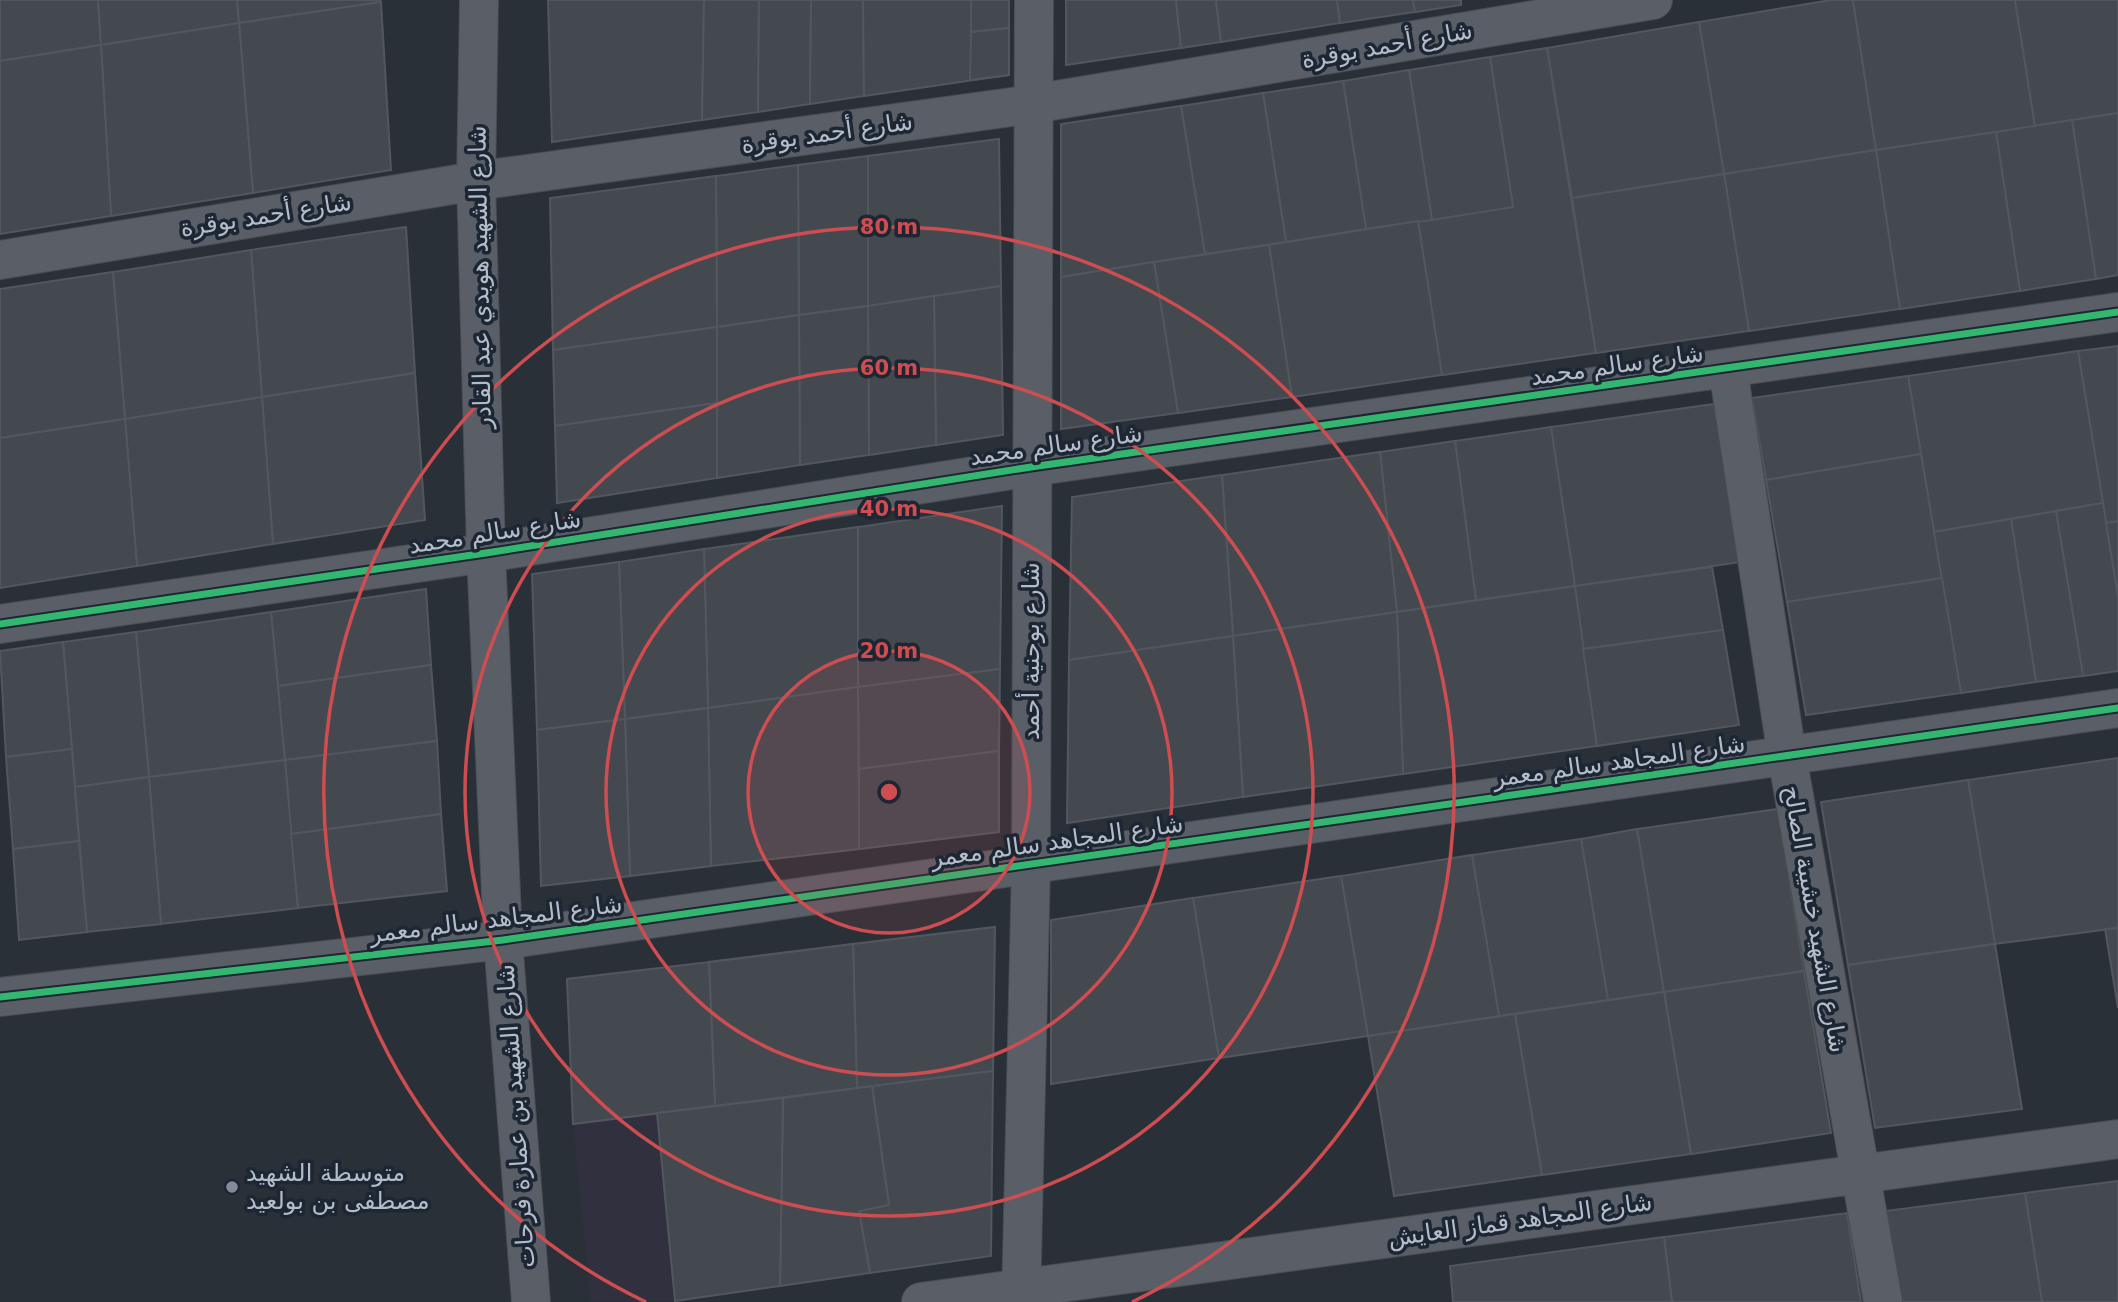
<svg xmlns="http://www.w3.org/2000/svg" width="2118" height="1302" font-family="'DejaVu Sans','Noto Sans Arabic',sans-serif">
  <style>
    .medical { fill: #31303e }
    .building { fill: #444950; stroke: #52575f; stroke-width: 2 }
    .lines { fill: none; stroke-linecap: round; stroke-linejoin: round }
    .minor-casing { stroke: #484c53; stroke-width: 40 }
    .tertiary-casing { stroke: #484c53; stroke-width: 40 }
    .minor { stroke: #5a5e66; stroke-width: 38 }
    .tertiary { stroke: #5a5e66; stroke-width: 38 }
    .cycleway-casing { stroke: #1d2633; stroke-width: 11 }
    .cycleway { stroke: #33b770; stroke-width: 7 }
    .ring { fill: none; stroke: #ce4d50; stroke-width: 3.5 }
    .poi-dot { fill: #848b96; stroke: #1d2633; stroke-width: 2.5 }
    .labels { text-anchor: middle; stroke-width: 7; stroke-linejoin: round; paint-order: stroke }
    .street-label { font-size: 24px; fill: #b4bcc9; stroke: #1d2633 }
    .poi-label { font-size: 24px; fill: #b4bcc9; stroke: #1d2633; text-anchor: start }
    .centre { fill: #ce4d50; stroke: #1d2633; stroke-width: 3.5 }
    .ring-label { font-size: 21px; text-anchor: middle; font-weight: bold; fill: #ce4d50; stroke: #1d2633; stroke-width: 7; stroke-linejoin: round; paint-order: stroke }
  </style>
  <rect width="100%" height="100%" fill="#2a3038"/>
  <polygon class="medical" points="657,1113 675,1301 591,1302 573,1124"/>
  <g class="building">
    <polygon points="0,0 98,0 101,45 0,61"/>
    <polygon points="98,0 237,0 239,23 101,45"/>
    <polygon points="237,0 380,0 381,2 239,23"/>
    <polygon points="548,0 704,0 702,120 552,142"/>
    <polygon points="704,0 759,0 758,112 702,120"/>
    <polygon points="759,0 811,0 810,104 758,112"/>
    <polygon points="811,0 863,0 864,96 810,104"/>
    <polygon points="863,0 1009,0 1009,75 864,96"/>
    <polygon points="971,0 1009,0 1009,28 971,32"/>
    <polygon points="1066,0 1176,0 1181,48 1066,65"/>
    <polygon points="1176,0 1216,0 1221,42 1181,48"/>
    <polygon points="1216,0 1337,0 1340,23 1221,42"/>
    <polygon points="1337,0 1413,0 1415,12 1340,23"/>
    <polygon points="1413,0 1461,0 1461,5 1415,12"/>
    <polygon points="1831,0 1853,0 1876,150 1724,174 1699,22"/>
    <polygon points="1853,0 2015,0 2035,126 1876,150"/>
    <polygon points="2015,0 2118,0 2118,113 2035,126"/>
    <polygon points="381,2 391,170 253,193 239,23"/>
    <polygon points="1699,22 1724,174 1572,198 1547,48"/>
    <polygon points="239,23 253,193 111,216 101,45"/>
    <polygon points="1009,28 1009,75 970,80 971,32"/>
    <polygon points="101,45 111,216 0,234 0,61"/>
    <polygon points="1547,48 1596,353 1442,375 1418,221 1513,207 1490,57"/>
    <polygon points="1490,57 1513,207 1432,220 1409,70"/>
    <polygon points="1409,70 1432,220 1366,229 1343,81"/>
    <polygon points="1343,81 1366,229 1286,242 1263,93"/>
    <polygon points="1263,93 1286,242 1205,254 1181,106"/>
    <polygon points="1181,106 1205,254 1061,277 1061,124"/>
    <polygon points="2118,113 2118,275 2096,279 2072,120"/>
    <polygon points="2072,120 2096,279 2020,291 1996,132"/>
    <polygon points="1996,132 2020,291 1900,309 1876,150"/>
    <polygon points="999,139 1001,286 868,306 868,156"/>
    <polygon points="1876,150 1900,309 1749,331 1724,174"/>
    <polygon points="868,156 868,306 799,315 798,165"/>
    <polygon points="798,165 799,315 717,327 716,176"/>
    <polygon points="1724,174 1749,331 1596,353 1572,198"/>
    <polygon points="716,176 717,327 553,350 550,198"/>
    <polygon points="1418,221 1442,375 1292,397 1269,245"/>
    <polygon points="406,227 415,373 262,397 251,250"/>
    <polygon points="1269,245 1292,397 1178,413 1154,262"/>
    <polygon points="251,250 262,397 125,419 113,272"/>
    <polygon points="1154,262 1178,413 1061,429 1061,277"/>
    <polygon points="113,272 125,419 0,438 0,289"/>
    <polygon points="1001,286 1003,435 936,445 934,296"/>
    <polygon points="934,296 936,445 869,455 868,306"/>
    <polygon points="868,306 869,455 800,465 799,315"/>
    <polygon points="799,315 800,465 717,478 717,327"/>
    <polygon points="717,327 717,403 555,426 553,350"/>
    <polygon points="2118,346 2118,521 2106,523 2078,351"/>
    <polygon points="2078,351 2103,503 1934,532 1908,376"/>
    <polygon points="415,373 425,520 273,544 262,397"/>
    <polygon points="1908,376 1921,454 1766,480 1752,398"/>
    <polygon points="262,397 273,544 137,566 125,419"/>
    <polygon points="717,403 717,478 557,503 555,426"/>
    <polygon points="1714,404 1741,562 1575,586 1551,427"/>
    <polygon points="125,419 137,566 0,588 0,438"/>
    <polygon points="1551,427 1575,586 1476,600 1455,441"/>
    <polygon points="1455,441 1476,600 1397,612 1380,452"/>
    <polygon points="1380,452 1397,612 1233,636 1222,475"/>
    <polygon points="1921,454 1942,578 1787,602 1766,480"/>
    <polygon points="1222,475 1233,636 1069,660 1072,497"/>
    <polygon points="2103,503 2118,596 2118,671 2083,676 2056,511"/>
    <polygon points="1002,506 1000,669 858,687 858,527"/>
    <polygon points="2056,511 2083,676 2036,682 2011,519"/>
    <polygon points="2011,519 2036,682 1961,693 1934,532"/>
    <polygon points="2118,521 2118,596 2106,523"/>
    <polygon points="858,527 858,687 708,708 704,549"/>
    <polygon points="704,549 708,708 625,719 619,562"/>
    <polygon points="619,562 625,719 537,730 532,574"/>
    <polygon points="1712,567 1723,630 1583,649 1575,586"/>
    <polygon points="1942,578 1961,693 1806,715 1787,602"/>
    <polygon points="1575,586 1597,746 1403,774 1397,612"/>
    <polygon points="426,589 431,665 278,686 271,612"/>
    <polygon points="271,612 285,760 149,777 136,632"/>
    <polygon points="1397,612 1403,774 1243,797 1233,636"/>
    <polygon points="1723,630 1739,725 1597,746 1583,649"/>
    <polygon points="136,632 149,777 75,787 63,642"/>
    <polygon points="1233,636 1243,797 1067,823 1069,660"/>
    <polygon points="63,642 72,749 6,757 0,651"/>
    <polygon points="431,665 437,741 285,760 278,686"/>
    <polygon points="1000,669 999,751 859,769 858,687"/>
    <polygon points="858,687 859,849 711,866 708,708"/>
    <polygon points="708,708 711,866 630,876 625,719"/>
    <polygon points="625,719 630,876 541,886 537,730"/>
    <polygon points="437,741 441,814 291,834 285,760"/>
    <polygon points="72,749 79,841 13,849 6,757"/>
    <polygon points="999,751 999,832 859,849 859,769"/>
    <polygon points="2118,758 2118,928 1995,944 1968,780"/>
    <polygon points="285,760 298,908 161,924 149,777"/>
    <polygon points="149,777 161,924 87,932 75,787"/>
    <polygon points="1968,780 1995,944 1848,965 1821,802"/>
    <polygon points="1778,809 1804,971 1664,992 1637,829"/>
    <polygon points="441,814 447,891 298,908 291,834"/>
    <polygon points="1637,829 1664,992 1608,1000 1581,839"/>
    <polygon points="1581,839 1608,1000 1499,1016 1472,855"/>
    <polygon points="79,841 87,932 19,940 13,849"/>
    <polygon points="1472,855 1499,1016 1368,1036 1341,876"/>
    <polygon points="1341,876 1368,1036 1219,1058 1193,898"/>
    <polygon points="1193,898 1219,1058 1051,1084 1051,920"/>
    <polygon points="995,927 993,1071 857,1088 853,944"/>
    <polygon points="2118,928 2118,1008 2105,929"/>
    <polygon points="853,944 857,1088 715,1106 709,962"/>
    <polygon points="1995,944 2022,1109 1875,1128 1848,965"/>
    <polygon points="709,962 715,1106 573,1124 567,979"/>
    <polygon points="1804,971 1831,1133 1691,1154 1664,992"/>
    <polygon points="1664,992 1691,1154 1542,1175 1515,1014"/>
    <polygon points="1515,1014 1542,1175 1394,1196 1368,1036"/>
    <polygon points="993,1071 991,1256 870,1273 859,1211 889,1205 872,1086"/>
    <polygon points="872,1086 889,1205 859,1211 870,1273 780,1286 783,1098"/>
    <polygon points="783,1098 780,1286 675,1301 657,1113"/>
    <polygon points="2118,1181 2118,1302 2042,1302 2025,1193"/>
    <polygon points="2025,1193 2042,1302 1900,1302 1885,1211"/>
    <polygon points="1847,1213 1861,1302 1672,1302 1664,1237"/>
    <polygon points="1664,1237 1672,1302 1453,1302 1450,1266"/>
  </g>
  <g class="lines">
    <defs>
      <g id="minor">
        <polyline points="479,0 476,181 486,553 503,940 531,1302"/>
        <polyline points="0,260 476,181 1033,104 1653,0"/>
        <polyline points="1728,369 1787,756 1883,1302"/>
        <polyline points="0,997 503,940 2118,708"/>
        <polyline points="921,1302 2118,1139"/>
        <polyline points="1021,1302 1031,865 1034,0"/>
      </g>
      <polyline id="tertiary" points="0,624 486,553 1031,467 2118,312"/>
    </defs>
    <use href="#minor" class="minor-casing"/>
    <use href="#tertiary" class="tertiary-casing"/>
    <use href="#minor" class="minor"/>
    <use href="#tertiary" class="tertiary"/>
    <defs>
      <g id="cycleway">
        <polyline points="0,624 486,553 1031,467 2118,312"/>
        <polyline points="0,997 503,940 2118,708"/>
      </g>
    </defs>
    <use href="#cycleway" class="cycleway-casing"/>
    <use href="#cycleway" class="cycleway"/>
  </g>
  <circle cx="889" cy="792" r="141" fill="#ce4d50" fill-opacity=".12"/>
  <g class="ring">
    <circle cx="889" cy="792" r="141"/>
    <circle cx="889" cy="792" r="283"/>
    <circle cx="889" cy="792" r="424"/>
    <path d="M646 1302A565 565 0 1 1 1132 1302"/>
  </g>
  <circle class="poi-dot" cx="232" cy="1187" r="7"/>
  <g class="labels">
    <g class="street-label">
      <text transform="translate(1387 45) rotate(-10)" y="8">شارع أحمد بوقرة</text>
      <text transform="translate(827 133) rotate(-8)" y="8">شارع أحمد بوقرة</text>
      <text transform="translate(266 215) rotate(-9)" y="8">شارع أحمد بوقرة</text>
      <text transform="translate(480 277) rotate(-91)" y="8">شارع الشهيد هويدي عبد القادر</text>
      <text transform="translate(1617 365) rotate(-8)" y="8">شارع سالم محمد</text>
      <text transform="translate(1056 445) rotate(-8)" y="8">شارع سالم محمد</text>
      <text transform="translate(495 532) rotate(-9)" y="8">شارع سالم محمد</text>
      <text transform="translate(1031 651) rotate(-90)" y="8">شارع بوحنية أحمد</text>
      <text transform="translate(1619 761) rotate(-8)" y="8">شارع المجاهد سالم معمر</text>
      <text transform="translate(1057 841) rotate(-8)" y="8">شارع المجاهد سالم معمر</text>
      <text transform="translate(496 919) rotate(-7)" y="8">شارع المجاهد سالم معمر</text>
      <text transform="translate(1815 919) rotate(80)" y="8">شارع الشهيد خشيبة الصالح</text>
      <text transform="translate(516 1116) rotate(-94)" y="8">شارع الشهيد بن عمارة فرحات</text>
      <text transform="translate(1520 1220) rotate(-8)" y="8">شارع المجاهد قماز العايش</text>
    </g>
    <g class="poi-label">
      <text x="246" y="1181">متوسطة الشهيد<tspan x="246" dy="28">مصطفى بن بولعيد</tspan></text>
    </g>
  </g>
  <circle cx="889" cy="792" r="10" class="centre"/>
  <g class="ring-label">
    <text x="889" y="234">80 m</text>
    <text x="889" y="375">60 m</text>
    <text x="889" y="516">40 m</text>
    <text x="889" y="658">20 m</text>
  </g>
</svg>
